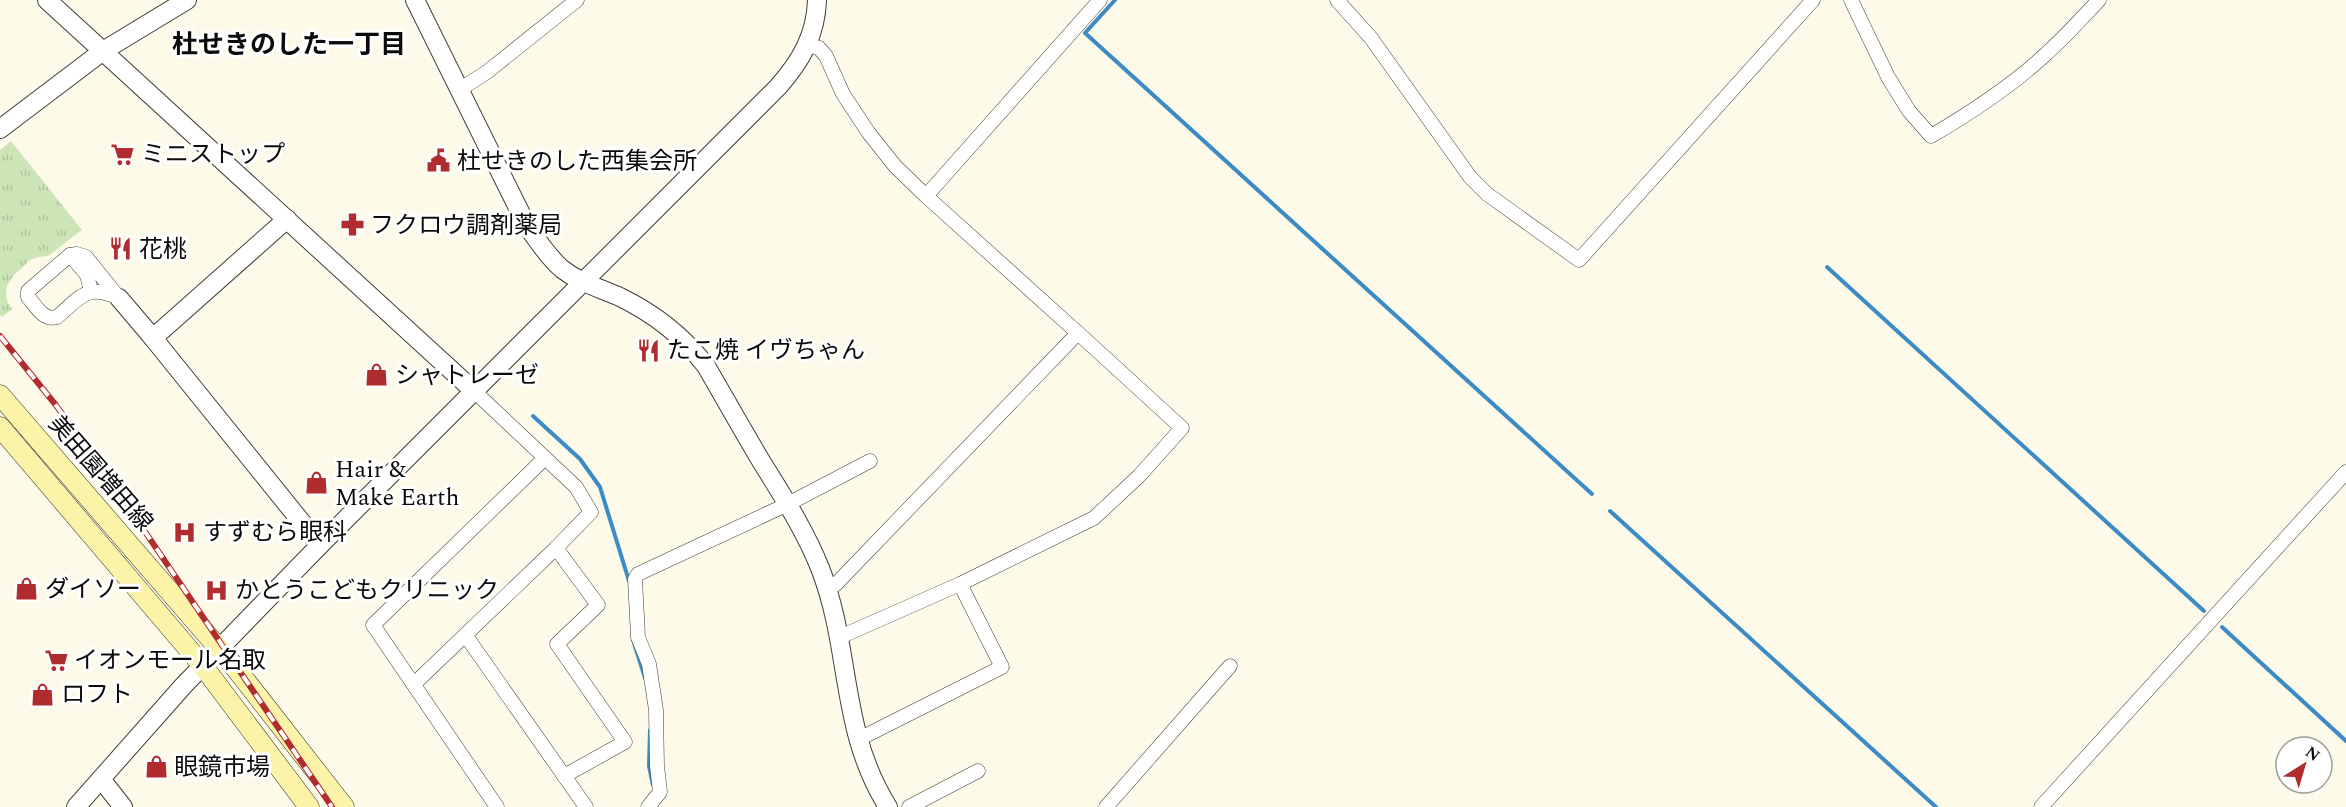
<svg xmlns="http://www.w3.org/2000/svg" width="2346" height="807" font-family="Spectral,'Noto Sans JP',serif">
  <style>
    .grass { fill: url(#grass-tufts) }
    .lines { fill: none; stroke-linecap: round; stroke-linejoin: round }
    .stream { stroke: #3d8bc4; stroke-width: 4 }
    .minor-casing { stroke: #3e3e3e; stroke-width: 15 }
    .tertiary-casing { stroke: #3e3e3e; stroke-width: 20 }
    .secondary-casing { stroke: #2d2d2d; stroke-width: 21 }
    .minor { stroke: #fff; stroke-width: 14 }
    .tertiary { stroke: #fff; stroke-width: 18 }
    .secondary { stroke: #faf3a8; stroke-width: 20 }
    .rail-casing { stroke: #b12c2f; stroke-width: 6 }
    .rail { stroke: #fff; stroke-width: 4; stroke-dasharray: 11; stroke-linecap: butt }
    .labels { text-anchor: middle; stroke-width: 6; stroke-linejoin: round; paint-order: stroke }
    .poi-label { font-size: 24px; fill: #0b0b0b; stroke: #fff; text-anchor: start }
    .street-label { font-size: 24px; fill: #0b0b0b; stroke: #fff }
    .neighbourhood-label { font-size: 26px; font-weight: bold; fill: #0b0b0b; stroke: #fff }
  </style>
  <defs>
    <pattern id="grass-tufts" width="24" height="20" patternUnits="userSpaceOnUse" patternTransform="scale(1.5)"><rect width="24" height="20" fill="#cde5b6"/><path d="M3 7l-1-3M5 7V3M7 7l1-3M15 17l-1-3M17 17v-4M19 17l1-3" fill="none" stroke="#afc39b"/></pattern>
  </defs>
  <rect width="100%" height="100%" fill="#fefae9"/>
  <polygon class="grass" points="11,141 82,230 48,256 37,257 30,260 13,276 7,286 6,292 7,301 12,309 2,317 0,315 0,150"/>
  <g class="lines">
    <g class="stream">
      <polyline points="1115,0 1085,33 1592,494"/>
      <polyline points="1827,267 2204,611"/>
      <polyline points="533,416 580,459 600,487 629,581"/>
      <polyline points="1610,511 1936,807"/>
      <polyline points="2222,627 2346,741"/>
      <polyline points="633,640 645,678"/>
      <polyline points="650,730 649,766 653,785"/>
    </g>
    <defs>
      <g id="minor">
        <polyline points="1337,0 1371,38 1470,177 1487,194 1579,260 1813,0"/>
        <path d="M 1851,0 L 1888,77 L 1909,111 L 1931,136 C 1972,112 2012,86 2047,53 C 2065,37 2082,18 2099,0"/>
        <polyline points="809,45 819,48 826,56 843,94 868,132 895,166 926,196 1078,333 836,584 827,590"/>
        <polyline points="459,90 487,72 577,0"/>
        <polyline points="926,196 1100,0"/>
        <path d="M 77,254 L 86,257 L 119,298 C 86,283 81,297 57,317 C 43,321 36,306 28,297 L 28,291 L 70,255 Z"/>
        <polyline points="70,255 87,275 91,291"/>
        <polyline points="556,548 598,605 557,644 625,742 564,776"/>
        <polyline points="466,636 586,807"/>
        <polyline points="840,637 960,584 1094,518 1139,476 1182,428 1078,333"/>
        <polyline points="414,684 556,548 591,512 576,487 474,391"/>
        <polyline points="857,740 1002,667 960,584"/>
        <polyline points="497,807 373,625 545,458"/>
        <polyline points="648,807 660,792 657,766 656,710 649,664 638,637 635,579 638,574 788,504 870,461"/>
        <polyline points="909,807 978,771"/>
        <polyline points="1106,807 1230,666"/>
        <polyline points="2041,807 2346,472"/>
      </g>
      <g id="tertiary">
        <polyline points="47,0 474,391"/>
        <path d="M 415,0 L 527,226 C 538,241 548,257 562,269 C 580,283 600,288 620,297 C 655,314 683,336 706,366 C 724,397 742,429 761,461 C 782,495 805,530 820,568 C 852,650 839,729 888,807"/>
        <polyline points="0,129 103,51 187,0"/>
        <polyline points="287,219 153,338 320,545"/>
        <polyline points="119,298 153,338"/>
        <polyline points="101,779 123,807"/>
        <path d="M 76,807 L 184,685 L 320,545 L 778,87 C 801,61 816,35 817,0"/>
      </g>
      <g id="secondary">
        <polyline points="0,395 234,666 344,807"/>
        <polyline points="0,427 203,666 309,807"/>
      </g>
    </defs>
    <use href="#minor" class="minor-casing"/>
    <use href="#tertiary" class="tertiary-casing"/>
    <use href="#secondary" class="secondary-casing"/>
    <use href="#minor" class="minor"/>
    <use href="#tertiary" class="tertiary"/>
    <use href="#secondary" class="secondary"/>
    <defs>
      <polyline id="rail" points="0,336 55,404 99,464 332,807"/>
    </defs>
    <use href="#rail" class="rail-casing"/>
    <use href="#rail" class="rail"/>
  </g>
  <defs>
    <symbol id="supermarket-bare" viewBox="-9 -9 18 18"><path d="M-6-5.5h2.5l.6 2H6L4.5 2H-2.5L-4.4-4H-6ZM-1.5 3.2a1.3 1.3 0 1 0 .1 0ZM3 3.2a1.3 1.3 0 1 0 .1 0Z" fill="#b12c2f" stroke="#fff" stroke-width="2.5" paint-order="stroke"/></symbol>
    <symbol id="civic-bare" viewBox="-9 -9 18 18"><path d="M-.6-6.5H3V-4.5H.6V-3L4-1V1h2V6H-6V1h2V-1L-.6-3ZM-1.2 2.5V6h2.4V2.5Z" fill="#b12c2f" stroke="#fff" stroke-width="2.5" paint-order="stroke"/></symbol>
    <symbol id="pharmacy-bare" viewBox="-9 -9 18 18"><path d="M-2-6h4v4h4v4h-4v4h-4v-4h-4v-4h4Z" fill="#b12c2f" stroke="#fff" stroke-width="2.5" paint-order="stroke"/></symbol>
    <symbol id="restaurant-bare" viewBox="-9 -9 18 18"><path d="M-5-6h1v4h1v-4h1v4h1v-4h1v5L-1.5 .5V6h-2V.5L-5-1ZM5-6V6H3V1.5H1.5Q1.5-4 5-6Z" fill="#b12c2f" stroke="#fff" stroke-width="2.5" paint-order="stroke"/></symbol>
    <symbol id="shop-bare" viewBox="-9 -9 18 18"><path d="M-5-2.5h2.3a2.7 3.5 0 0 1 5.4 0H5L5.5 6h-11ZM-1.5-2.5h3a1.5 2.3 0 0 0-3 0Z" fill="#b12c2f" stroke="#fff" stroke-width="2.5" paint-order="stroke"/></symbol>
    <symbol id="hospital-bare" viewBox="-9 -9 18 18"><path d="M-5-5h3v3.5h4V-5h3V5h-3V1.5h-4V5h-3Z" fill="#b12c2f" stroke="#fff" stroke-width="2.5" paint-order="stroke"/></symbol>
  </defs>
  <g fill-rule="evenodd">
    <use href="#supermarket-bare" x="106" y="138" width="33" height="33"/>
    <use href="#civic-bare" x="422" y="144" width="33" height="33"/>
    <use href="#pharmacy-bare" x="336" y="208" width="33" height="33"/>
    <use href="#restaurant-bare" x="104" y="232" width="33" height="33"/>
    <use href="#restaurant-bare" x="632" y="334" width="33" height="33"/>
    <use href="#shop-bare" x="360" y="358" width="33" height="33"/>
    <use href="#shop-bare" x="300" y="466" width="33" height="33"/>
    <use href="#hospital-bare" x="168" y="516" width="33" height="33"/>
    <use href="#shop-bare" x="10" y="572" width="33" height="33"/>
    <use href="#hospital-bare" x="200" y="574" width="33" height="33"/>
    <use href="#supermarket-bare" x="40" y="644" width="33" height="33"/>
    <use href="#shop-bare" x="26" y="678" width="33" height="33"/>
    <use href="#shop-bare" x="140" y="750" width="33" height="33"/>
  </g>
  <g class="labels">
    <g class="poi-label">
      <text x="141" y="162">ミニストップ</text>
      <text x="457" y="169">杜せきのした西集会所</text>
      <text x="370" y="233">フクロウ調剤薬局</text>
      <text x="139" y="257">花桃</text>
      <text x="667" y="358">たこ焼 イヴちゃん</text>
      <text x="395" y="383">シャトレーゼ</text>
      <text x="335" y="477">Hair &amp;<tspan x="335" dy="28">Make Earth</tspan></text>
      <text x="203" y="540">すずむら眼科</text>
      <text x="45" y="597">ダイソー</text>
      <text x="235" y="598">かとうこどもクリニック</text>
      <text x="74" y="668">イオンモール名取</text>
      <text x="61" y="702">ロフト</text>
      <text x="174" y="775">眼鏡市場</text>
    </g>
    <g class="street-label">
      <text transform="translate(101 473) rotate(49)" y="8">美田園増田線</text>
    </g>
    <g class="neighbourhood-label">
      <text x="289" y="53">杜せきのした一丁目</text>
    </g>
  </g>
  <g transform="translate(2304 765) rotate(37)"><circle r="28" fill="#ffffff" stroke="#9d9d9d" stroke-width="1.5"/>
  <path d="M0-4.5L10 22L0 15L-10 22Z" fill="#b12c2f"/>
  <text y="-9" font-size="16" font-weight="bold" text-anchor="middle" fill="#0b0b0b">N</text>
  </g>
</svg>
